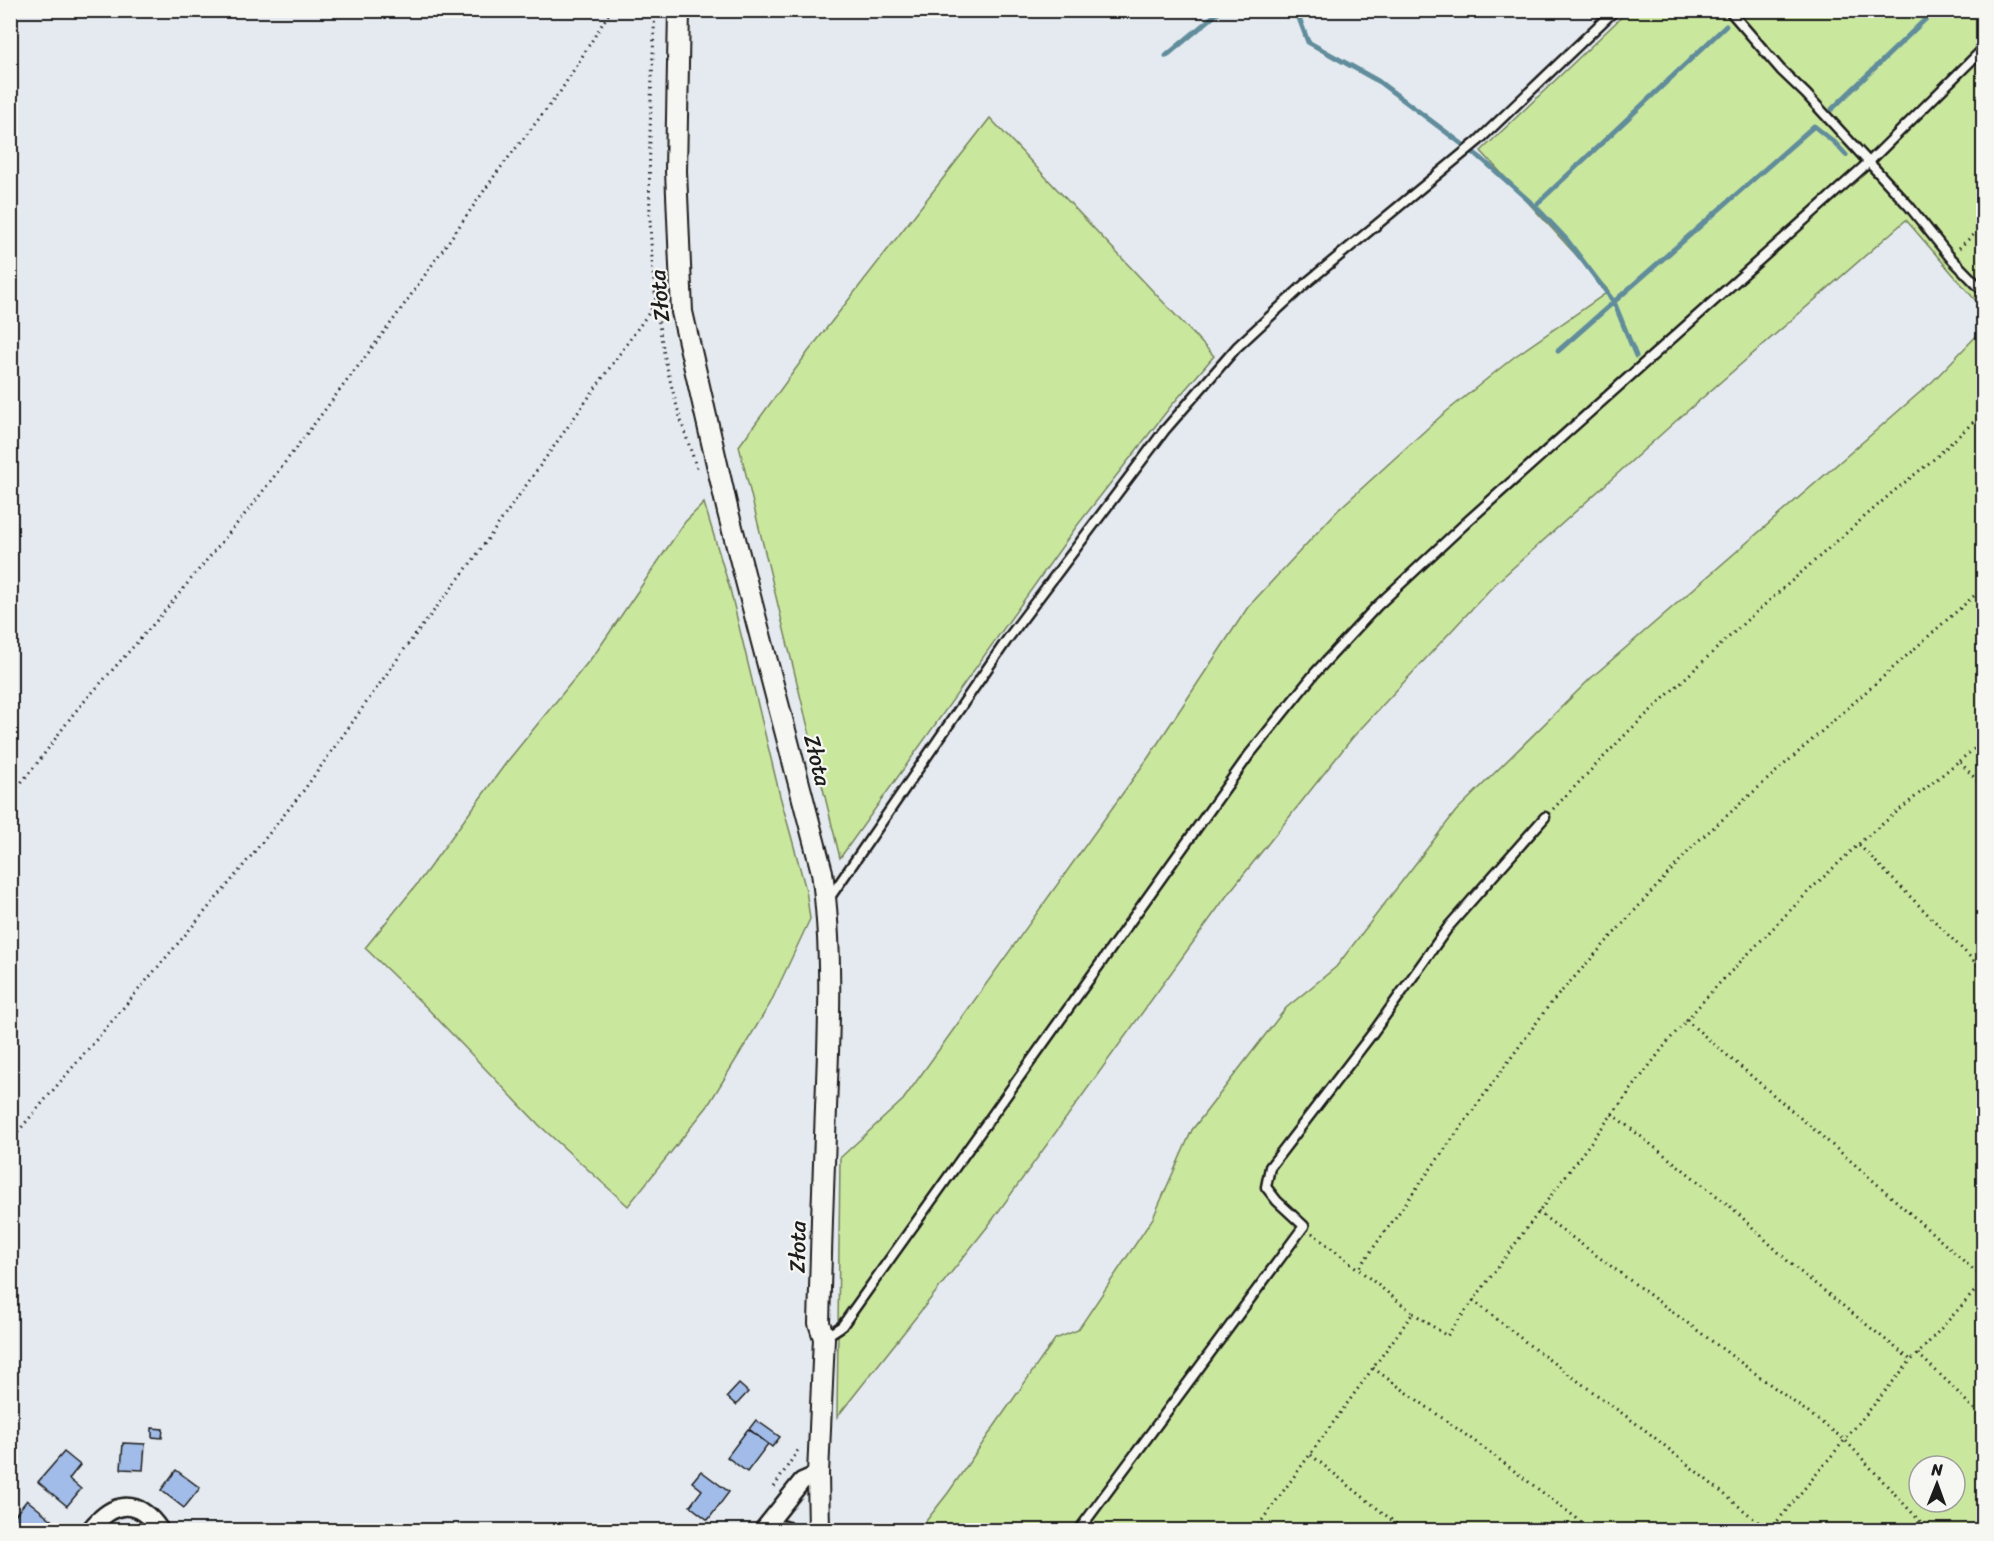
<svg xmlns="http://www.w3.org/2000/svg" width="1994" height="1541" font-family="Sriracha,sans-serif">
  <style>
    .green { fill: #cae79e; stroke: #73825d; stroke-width: 1.5; fill-rule: evenodd }
    .lines { fill: none; stroke-linecap: round; stroke-linejoin: round }
    .stream { stroke: #608c9b; stroke-width: 5 }
    .building { fill: #a1bce8; stroke: #1c1c1c; stroke-width: 1.5 }
    .service-casing { stroke: #1c1c1c; stroke-width: 13 }
    .minor-casing { stroke: #1c1c1c; stroke-width: 21 }
    .tertiary-casing { stroke: #1c1c1c; stroke-width: 24 }
    .path { stroke: #1c1c1c; stroke-width: 3; stroke-dasharray: 1.5 4.5; stroke-linecap: butt }
    .service { stroke: #f6f6f2; stroke-width: 8 }
    .minor { stroke: #f6f6f2; stroke-width: 16 }
    .tertiary { stroke: #f6f6f2; stroke-width: 20 }
    .labels { text-anchor: middle; stroke-width: 4.5; stroke-linejoin: round; paint-order: stroke }
    .street-label { font-size: 22px; fill: #1c1c1c; stroke: #f6f6f2 }
  </style>
  <rect width="100%" height="100%" fill="#e5eaf0"/>
  <filter id="ink" filterUnits="userSpaceOnUse"><feTurbulence type="fractalNoise" baseFrequency=".0167" numOctaves="2"/><feDisplacementMap in="SourceGraphic" scale="12" xChannelSelector="R" yChannelSelector="G"/><feConvolveMatrix kernelMatrix="1 2 1 2 8 2 1 2 1" color-interpolation-filters="sRGB"/></filter>
  <g filter="url(#ink)">
    <g class="green">
      <polygon points="1628,11 1983,11 1983,309 1906,220 1677,420 1494,585 1353,737 1228,894 988,1226 837,1417 840,1158 903,1100 1148,758 1248,607 1338,510 1441,416 1514,357 1609,291 1481,151"/>
      <polygon points="990,118 1214,356 1171,406 1076,527 840,858 739,446 808,352"/>
      <path d="M 1983,329 L 1983,1530 L 919,1530 L 948,1493 L 1055,1339 L 1078,1330 L 1153,1218 L 1192,1130 L 1286,1008 L 1336,967 L 1456,811 L 1592,677 L 1933,381 ZM 1919,1466 L 1955,1466 L 1955,1502 L 1919,1502 Z"/>
      <polygon points="704,503 730,589 780,796 806,890 810,919 770,1004 707,1107 628,1206 539,1125 426,1007 365,948 418,883 506,763 597,651 685,522"/>
    </g>
    <g class="lines">
      <g class="stream">
        <polyline points="1296,10 1308,42 1378,81 1482,159 1536,207 1567,240 1614,302 1636,356"/>
        <polyline points="1739,14 1742,10"/>
        <polyline points="1166,56 1221,10"/>
        <polyline points="1832,109 1935,10"/>
        <polyline points="1538,203 1726,26"/>
        <polyline points="1558,351 1814,126 1834,142 1846,155"/>
      </g>
    </g>
    <g class="building">
      <polygon points="739,1384 748,1392 736,1405 727,1397"/>
      <polygon points="756,1420 780,1437 772,1447 749,1429"/>
      <polygon points="152,1428 163,1429 162,1438 152,1437"/>
      <polygon points="748,1429 768,1444 747,1472 727,1457"/>
      <polygon points="123,1443 145,1444 143,1470 121,1469"/>
      <polygon points="64,1452 80,1465 69,1479 81,1489 67,1506 38,1482"/>
      <polygon points="176,1470 200,1488 184,1508 161,1490"/>
      <polygon points="701,1471 729,1492 708,1520 690,1506 702,1490 692,1482"/>
      <polygon points="27,1500 57,1524 51,1530 48,1530 41,1525 37,1530 23,1530 11,1520"/>
    </g>
    <g class="lines">
      <defs>
        <g id="service">
          <polyline points="1729,10 1781,70 1806,94 1909,206 1950,257 1984,292"/>
          <polyline points="828,900 1009,637 1164,431 1237,347 1305,284 1478,141 1615,10"/>
          <polyline points="825,1337 842,1326 1249,755 1315,673 1377,606 1469,520 1868,163 1984,48"/>
          <polyline points="1079,1530 1304,1226 1277,1201 1266,1187 1270,1167 1372,1034 1449,926 1545,817"/>
        </g>
        <g id="minor">
          <polyline points="765,1528 785,1530"/>
          <path d="M 90,1530 C 113,1501 138,1497 160,1530"/>
          <polyline points="763,1530 802,1481 818,1474"/>
        </g>
        <path id="tertiary" d="M 679,10 L 676,171 L 682,312 L 728,512 L 822,872 C 833,950 829,1029 826,1108 C 823,1180 821,1251 819,1323 L 824,1338 L 818,1474 L 819,1530"/>
      </defs>
      <use href="#service" class="service-casing"/>
      <use href="#minor" class="minor-casing"/>
      <use href="#tertiary" class="tertiary-casing"/>
      <g class="path">
        <path d="M 655,10 C 650,124 642,246 665,358 C 673,396 684,432 697,468"/>
        <polyline points="1959,248 1984,225"/>
        <polyline points="1959,761 1984,741"/>
        <polyline points="10,796 39,761 74,713 158,619 254,503 394,319 498,171 560,92 611,10"/>
        <polyline points="1553,809 1629,731 1746,621 1894,491 1934,459 1984,412"/>
        <polyline points="1859,845 1984,971"/>
        <polyline points="1686,1020 1860,1169 1984,1279"/>
        <polyline points="1612,1114 1731,1207 1793,1266 1911,1360"/>
        <polyline points="10,1141 231,881 304,790 406,647 473,560 653,307 664,297"/>
        <polyline points="1538,1212 1845,1440 1928,1530"/>
        <polyline points="1312,1233 1358,1269"/>
        <polyline points="1473,1300 1533,1348 1649,1433 1768,1530"/>
        <polyline points="1413,1313 1447,1336 1581,1155 1669,1040 1714,989 1811,889 1864,839 1959,761 1984,788"/>
        <polyline points="1918,1354 1949,1383 1984,1420"/>
        <polyline points="1373,1368 1488,1451 1592,1530"/>
        <polyline points="1311,1455 1404,1530"/>
        <polyline points="774,1487 800,1447"/>
        <polyline points="1255,1530 1413,1313 1358,1269 1550,1004 1696,843 1984,587"/>
        <polyline points="1770,1530 1911,1360 1918,1354 1984,1281"/>
      </g>
      <use href="#service" class="service"/>
      <use href="#minor" class="minor"/>
      <use href="#tertiary" class="tertiary"/>
    </g>
  </g>
  <g class="labels">
    <g class="street-label">
      <text transform="translate(659 296) rotate(-95)" y="8">Złota</text>
      <text transform="translate(818 760) rotate(76)" y="8">Złota</text>
      <text transform="translate(797 1247) rotate(-89)" y="8">Złota</text>
    </g>
  </g>
  <rect width="1994" height="1541" fill="none" stroke="#f6f6f2" stroke-width="36"/>
  <rect x="18" y="18" width="1958" height="1505" fill="none" stroke="#1c1c1c" stroke-width="2" filter="url(#ink)"/>
  <g transform="translate(1937 1484) rotate(1)"><circle r="28" fill="#f6f6f2" stroke="#9f9f9c" stroke-width="1.5"/>
  <path d="M0-4.5L10 22L0 15L-10 22Z" fill="#1c1c1c"/>
  <text y="-9" font-size="16" font-weight="bold" text-anchor="middle" fill="#1c1c1c">N</text>
  </g>
</svg>
